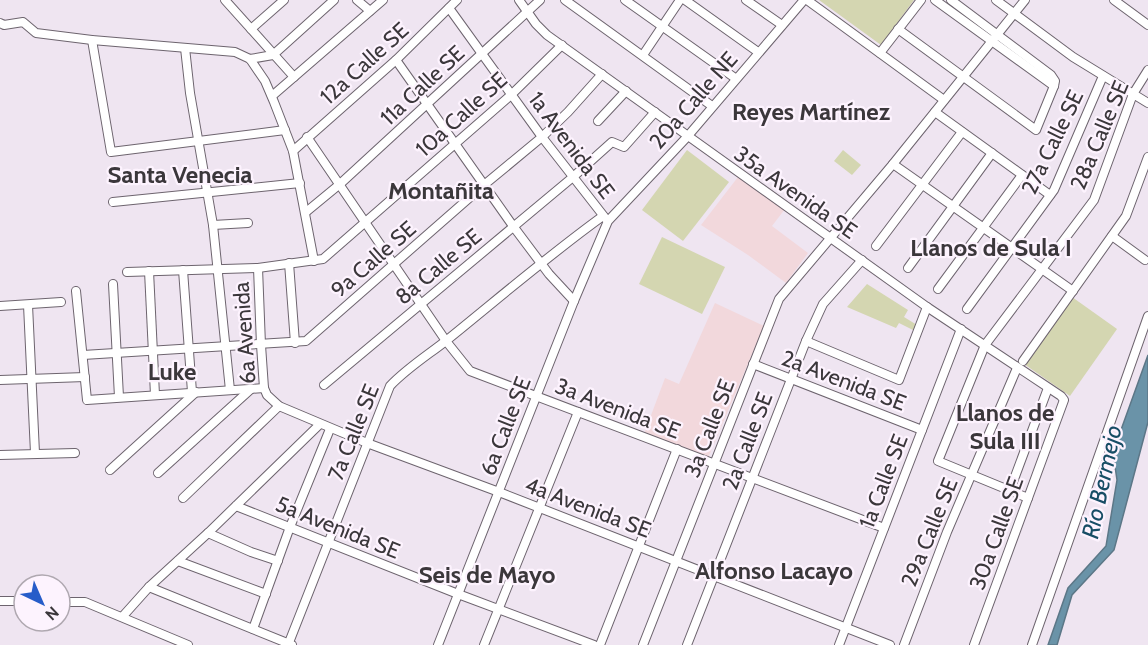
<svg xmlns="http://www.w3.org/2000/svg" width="1148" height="645" font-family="Cabin,sans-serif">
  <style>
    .education { fill: #f2d8dc }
    .green { fill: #d4d6b1 }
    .water { fill: #6a93a8; stroke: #5c7787; stroke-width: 1.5 }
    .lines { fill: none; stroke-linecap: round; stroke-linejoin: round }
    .minor-casing { stroke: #6d646e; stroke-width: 10 }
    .minor { stroke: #fff; stroke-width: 8 }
    .labels { text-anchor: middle; stroke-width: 4.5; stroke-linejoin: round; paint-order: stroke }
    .street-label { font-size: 22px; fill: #3b373b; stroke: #fdf3fe }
    .neighbourhood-label { font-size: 24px; font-weight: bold; fill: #3b373b; stroke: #fdf3fe }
    .water-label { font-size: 24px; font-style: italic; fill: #174d65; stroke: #fdf3fe }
  </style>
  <rect width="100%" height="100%" fill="#efe5f1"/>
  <g class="education">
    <polygon points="738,177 785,209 772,226 808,253 786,283 748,255 701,225"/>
    <polygon points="715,303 764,326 708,458 644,434 665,378 679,384"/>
  </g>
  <g class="green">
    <polygon points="819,0 914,0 881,45"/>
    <polygon points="687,150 729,182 683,241 642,210"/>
    <polygon points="843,150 861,165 852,175 834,161"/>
    <polygon points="662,237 725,267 702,314 639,284"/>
    <polygon points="867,284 908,310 904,317 917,325 915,331 899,323 896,328 847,307"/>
    <polygon points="1072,297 1117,329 1070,396 1024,364"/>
  </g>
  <polygon class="water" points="1148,355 1148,422 1114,550 1072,595 1057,645 1048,645 1068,588 1106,546 1117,480 1113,452"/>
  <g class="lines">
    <defs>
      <g id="minor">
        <polyline points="225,0 294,77"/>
        <polyline points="357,0 370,11"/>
        <polyline points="519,0 536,24 547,35 927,307 1061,396 1064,400 974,645"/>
        <polyline points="565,0 712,106"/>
        <polyline points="625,0 735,78"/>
        <polyline points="685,0 758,52"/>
        <polyline points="746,0 782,25"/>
        <polyline points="807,0 944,100"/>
        <polyline points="935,0 1054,86"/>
        <polyline points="996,0 1073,57 1148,103"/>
        <polyline points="1114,0 1148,25"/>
        <polyline points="449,8 542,137 606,219"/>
        <polyline points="0,23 4,25 23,22 36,33 92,40 235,52 250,59 265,81 274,102 293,151 314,261"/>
        <polyline points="251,29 284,0"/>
        <polyline points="898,29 1036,130 1054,86 1055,81 1051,75 951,0"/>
        <polyline points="92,40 111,152 285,130"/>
        <polyline points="185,48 190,93 213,225 230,390"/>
        <polyline points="880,53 921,0"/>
        <polyline points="643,55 680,0"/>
        <polyline points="250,59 273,55 334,0"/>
        <polyline points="396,60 513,226 549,274 574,301"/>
        <polyline points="272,96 383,0"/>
        <polyline points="935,112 1050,195"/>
        <polyline points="598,121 626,91"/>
        <polyline points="307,137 446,341 470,371 884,528"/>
        <polyline points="293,151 396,60 457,0"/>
        <polyline points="893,164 1073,291"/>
        <polyline points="113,202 300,183"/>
        <polyline points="306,212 340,184 540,0"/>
        <polyline points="213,225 248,223"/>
        <polyline points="1112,236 1145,260"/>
        <polyline points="876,246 962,132"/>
        <polyline points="289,263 295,343"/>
        <polyline points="258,268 261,345 264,388 267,395 279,406 367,443 499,492 890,645"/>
        <polyline points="908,268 992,153"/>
        <polyline points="183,270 192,392"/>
        <polyline points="149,271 155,395"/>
        <polyline points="127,272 258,268 323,259 511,95 562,45"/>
        <polyline points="113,284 119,397"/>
        <polyline points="938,289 1022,175"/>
        <polyline points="76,291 87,400 264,388"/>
        <polyline points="28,305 35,453"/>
        <polyline points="0,306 61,302"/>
        <polyline points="967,309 1054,190 1103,76"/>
        <polyline points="806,341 899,380 927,307"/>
        <polyline points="83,355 306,341 484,185 542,137 568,112 602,74"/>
        <polyline points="1023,361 1126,216 1148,157"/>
        <polyline points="753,364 922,430"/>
        <polyline points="0,380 85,377"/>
        <polyline points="324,385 573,177 612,142 624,147 655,112"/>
        <polyline points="0,455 75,453"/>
        <polyline points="110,470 196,392"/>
        <polyline points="158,473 251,389"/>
        <polyline points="1010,490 1048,388"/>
        <polyline points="183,498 279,406"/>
        <polyline points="1028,498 938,461 985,345 1094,200 1133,94 1148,70"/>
        <polyline points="236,506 458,594 594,645"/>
        <polyline points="208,533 251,552 278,561"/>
        <polyline points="178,561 266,594"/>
        <polyline points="149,587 292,645"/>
        <polyline points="0,601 24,601"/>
        <polyline points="60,602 85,602 188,645"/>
        <polyline points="123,616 149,587 208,533 319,425"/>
        <polyline points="253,629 290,527 330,429"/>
        <path d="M 288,645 L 390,386 C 407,368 428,355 447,340 C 499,298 549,255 603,216"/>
        <polyline points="438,645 574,301 608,221 687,137 804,0"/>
        <polyline points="484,645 578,412"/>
        <polyline points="600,645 677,449"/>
        <polyline points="643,645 779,299 893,164 1025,0"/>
        <polyline points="687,645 806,341 823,304 862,260"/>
        <polyline points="839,645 961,329"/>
        <polyline points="904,645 947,532 1017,368"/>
        <polyline points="1032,645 1148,316"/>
      </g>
    </defs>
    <use href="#minor" class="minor-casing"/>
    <use href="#minor" class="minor"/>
  </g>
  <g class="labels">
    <g class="street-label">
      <text transform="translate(364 63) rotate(-42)" y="8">12a Calle SE</text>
      <text transform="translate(422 85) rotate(-43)" y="8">11a Calle SE</text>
      <text transform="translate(693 100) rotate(-49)" y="8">20a Calle NE</text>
      <text transform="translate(461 114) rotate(-42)" y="8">10a Calle SE</text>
      <text transform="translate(1099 135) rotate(-67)" y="8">28a Calle SE</text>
      <text transform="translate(1052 142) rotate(-64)" y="8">27a Calle SE</text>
      <text transform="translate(572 145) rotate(53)" y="8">1a Avenida SE</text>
      <text transform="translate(796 192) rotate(35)" y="8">35a Avenida SE</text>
      <text transform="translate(373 259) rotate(-41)" y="8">9a Calle SE</text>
      <text transform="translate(438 266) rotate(-40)" y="8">8a Calle SE</text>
      <text transform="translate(244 333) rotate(-94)" y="8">6a Avenida</text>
      <text transform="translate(844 380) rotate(21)" y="8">2a Avenida SE</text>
      <text transform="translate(618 408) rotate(21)" y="8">3a Avenida SE</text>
      <text transform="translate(505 426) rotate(-69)" y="8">6a Calle SE</text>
      <text transform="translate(709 428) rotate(-69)" y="8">3a Calle SE</text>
      <text transform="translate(353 432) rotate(-68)" y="8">7a Calle SE</text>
      <text transform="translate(747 441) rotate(-69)" y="8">2a Calle SE</text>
      <text transform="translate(883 481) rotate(-69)" y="8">1a Calle SE</text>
      <text transform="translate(588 507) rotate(21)" y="8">4a Avenida SE</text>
      <text transform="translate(338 527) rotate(22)" y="8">5a Avenida SE</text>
      <text transform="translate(929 532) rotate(-68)" y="8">29a Calle SE</text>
      <text transform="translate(996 533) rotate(-70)" y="8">30a Calle SE</text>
    </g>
    <g class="neighbourhood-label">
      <text x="811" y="120">Reyes Martínez</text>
      <text x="180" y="183">Santa Venecia</text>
      <text x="441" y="199">Montañita</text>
      <text x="991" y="256">Llanos de Sula I</text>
      <text x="172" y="380">Luke</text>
      <text x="1005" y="421">Llanos de<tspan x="1005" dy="28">Sula III</tspan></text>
      <text x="774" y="579">Alfonso Lacayo</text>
      <text x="487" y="583">Seis de Mayo</text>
    </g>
    <g class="water-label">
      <text transform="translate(1102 482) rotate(-78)" y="8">Río Bermejo</text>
    </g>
  </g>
  <g transform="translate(42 603) rotate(136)"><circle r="28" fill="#fdf3fe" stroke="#afa8b0" stroke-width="1.5"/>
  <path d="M0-4.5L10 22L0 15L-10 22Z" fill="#265cc9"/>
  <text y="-9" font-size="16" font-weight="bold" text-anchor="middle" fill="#3b373b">N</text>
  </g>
</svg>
